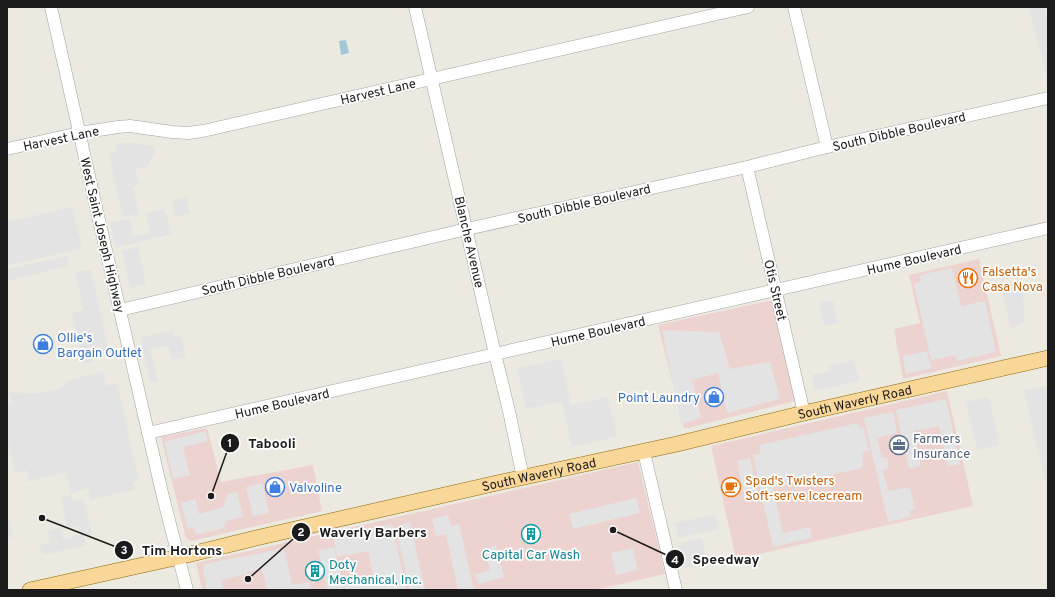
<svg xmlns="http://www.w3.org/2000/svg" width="1055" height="597" font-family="Overpass,sans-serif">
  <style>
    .commercial { fill: #edd3cf }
    .parking { fill: #e3e3e3 }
    .water { fill: #a1c8d9 }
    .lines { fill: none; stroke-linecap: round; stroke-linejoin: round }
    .minor-casing { stroke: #a2a2a2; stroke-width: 13 }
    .major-casing { stroke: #8c6b05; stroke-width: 16 }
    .minor { stroke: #fff; stroke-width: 12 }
    .major { stroke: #f8d799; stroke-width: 15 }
    .labels { text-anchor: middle; stroke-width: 3.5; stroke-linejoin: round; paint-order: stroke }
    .street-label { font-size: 13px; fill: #1b1b1b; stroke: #fff }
    .food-label { font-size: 13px; fill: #c56008; stroke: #fff; text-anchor: start }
    .shop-label { font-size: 13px; fill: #366cbe; stroke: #fff; text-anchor: start }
    .service-label { font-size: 13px; fill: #4e5e75; stroke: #fff; text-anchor: start }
    .culture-label { font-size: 13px; fill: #0d838f; stroke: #fff }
    .leader { fill: none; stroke: #1b1b1b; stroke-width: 1.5 }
    .callout-dot { fill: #1b1b1b; stroke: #fff; stroke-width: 1.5 }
    .mark-label { font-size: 12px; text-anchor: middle; font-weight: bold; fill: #fff }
    .callout-label { font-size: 14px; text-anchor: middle; font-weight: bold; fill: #1b1b1b; stroke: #fff; stroke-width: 3.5; stroke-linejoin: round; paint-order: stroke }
  </style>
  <rect width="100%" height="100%" fill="#ece9e0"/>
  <g class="commercial">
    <polygon points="979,259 1001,356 903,379 894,329 920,323 909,275"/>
    <polygon points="773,300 795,401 684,429 658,325"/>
    <polygon points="947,391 973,506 736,559 711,446"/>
    <polygon points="207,428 221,482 313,465 322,511 191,541 186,538 161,437"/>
    <polygon points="638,462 665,574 594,590 202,590 196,563"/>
  </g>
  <g class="parking">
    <polygon points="1029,7 1044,7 1048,21 1048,80"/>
    <polygon points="131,143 154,146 154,154 146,168 135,169 140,184 133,187 139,214 123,217 109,154 116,152 115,144"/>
    <polygon points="187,197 190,213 175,217 172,200"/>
    <polygon points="72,207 82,248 7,266 7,222"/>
    <polygon points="165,209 171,234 116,248 110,223 129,218 134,236 150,233 146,213"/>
    <polygon points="138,247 146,285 130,288 122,251"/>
    <polygon points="67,256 69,266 7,281 7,269"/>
    <polygon points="952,268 961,306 985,301 996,352 957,361 956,355 931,360 914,284 921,282 920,275"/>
    <polygon points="91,270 109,353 94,357 95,361 83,364 72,313 84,310 75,272"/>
    <polygon points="1022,282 1025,323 1010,328 1002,287"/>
    <polygon points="833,300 838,323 824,326 819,303"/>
    <polygon points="173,330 174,337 181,336 186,357 172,360 168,345 150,349 158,381 150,383 140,338"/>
    <polygon points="662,330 719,332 730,369 770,362 780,399 727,413 718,373 692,380 701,418 681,424"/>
    <polygon points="927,351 931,368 906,374 903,356"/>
    <polygon points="561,359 571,405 608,397 617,437 572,447 562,402 526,409 517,368"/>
    <polygon points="854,360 859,381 815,391 812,375 830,371 829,366"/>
    <polygon points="103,372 106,386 117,383 139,481 133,482 134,490 90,500 88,488 71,493 66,472 29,481 26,470 15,473 7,437 7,405 12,403 9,392 33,394 55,390 64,385 69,380"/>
    <polygon points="1048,386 1048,479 1045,480 1024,391"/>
    <polygon points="989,397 999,445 977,450 966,402"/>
    <polygon points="946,399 960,464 948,466 939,426 914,431 921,466 909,469 896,410"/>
    <polygon points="893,412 897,433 877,438 882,458 887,457 889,468 883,470 888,491 910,487 915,509 909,511 911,517 888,522 864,418"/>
    <polygon points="858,423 860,429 864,428 869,450 863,452 862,468 773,488 783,533 810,527 812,538 773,547 753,455 760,454 759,445"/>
    <polygon points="205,431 208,441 183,447 190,475 173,479 164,442"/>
    <polygon points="750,458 758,496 745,499 737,461"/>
    <polygon points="262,483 269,513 253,516 246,487"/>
    <polygon points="237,491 243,517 226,521 224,528 196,535 194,528 188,529 181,503 195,499 199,514 223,507 228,494"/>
    <polygon points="72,495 73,500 83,498 92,534 84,537 86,545 43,555 39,545 50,542 48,531 60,527 63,539 80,535 78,525 67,528 61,498"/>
    <polygon points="636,498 640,513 573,529 569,514"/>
    <polygon points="7,512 13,537 7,537"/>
    <polygon points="715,514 719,529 678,538 675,523"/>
    <polygon points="448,515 451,526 459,524 474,590 458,590 446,534 436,536 432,519"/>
    <polygon points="410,522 412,531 425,590 410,590 396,529 403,524"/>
    <polygon points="392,524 406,590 345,590 344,586 374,579 368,551 337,557 333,537"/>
    <polygon points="702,538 707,563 683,568 679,543"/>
    <polygon points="496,546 504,577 478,584 475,574 490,570 484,549"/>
    <polygon points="334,547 344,590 328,590 318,550"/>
    <polygon points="284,548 292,585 309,582 311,590 266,590 267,589 262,569 246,572 247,574 221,580 223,590 207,590 203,569 206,564 242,556 243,557"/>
    <polygon points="633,548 638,570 616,575 611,553"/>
  </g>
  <polygon class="water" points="346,40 349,53 341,55 339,41"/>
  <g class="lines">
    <defs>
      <g id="minor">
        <polyline points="51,7 96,207 163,497 187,590"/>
        <polyline points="415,7 495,354 509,411 523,478"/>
        <polyline points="794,7 827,147"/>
        <polyline points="7,149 79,133 118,127 130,126 172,132 188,133 203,131 748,7"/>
        <polyline points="747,167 804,413"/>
        <polyline points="120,310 467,229 747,167 827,147 1048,98"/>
        <polyline points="148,433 1048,228"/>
        <polyline points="644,452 676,590"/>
      </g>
      <g id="major">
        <path id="s1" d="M 30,590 L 179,557 L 256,538 L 497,483 L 677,444 L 804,413 L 1048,358"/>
      </g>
    </defs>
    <use href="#minor" class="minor-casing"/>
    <use href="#major" class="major-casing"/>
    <use href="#minor" class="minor"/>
    <use href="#major" class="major"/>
  </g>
  <defs>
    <symbol id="restaurant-ring" viewBox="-11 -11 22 22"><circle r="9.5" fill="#fff" stroke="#e8710a" stroke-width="1.5"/><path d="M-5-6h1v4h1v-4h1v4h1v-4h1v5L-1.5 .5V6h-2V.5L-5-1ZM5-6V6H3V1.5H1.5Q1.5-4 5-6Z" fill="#e8710a"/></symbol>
    <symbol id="shop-ring" viewBox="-11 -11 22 22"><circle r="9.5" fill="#fff" stroke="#3f7fe0" stroke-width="1.5"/><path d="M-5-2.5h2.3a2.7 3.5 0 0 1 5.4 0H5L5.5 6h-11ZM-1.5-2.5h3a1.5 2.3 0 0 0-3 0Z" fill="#3f7fe0"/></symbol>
    <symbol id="office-ring" viewBox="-11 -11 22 22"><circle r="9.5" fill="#fff" stroke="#5c6f8a" stroke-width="1.5"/><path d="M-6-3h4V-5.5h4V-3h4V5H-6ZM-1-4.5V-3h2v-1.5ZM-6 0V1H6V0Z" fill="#5c6f8a"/></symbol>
    <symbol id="cafe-ring" viewBox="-11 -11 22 22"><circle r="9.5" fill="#fff" stroke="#e8710a" stroke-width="1.5"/><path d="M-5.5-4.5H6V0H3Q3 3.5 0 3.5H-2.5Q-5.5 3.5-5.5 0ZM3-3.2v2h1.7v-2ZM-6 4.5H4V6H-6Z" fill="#e8710a"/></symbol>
    <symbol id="building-ring" viewBox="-11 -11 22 22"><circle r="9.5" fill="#fff" stroke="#0f9aa8" stroke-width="1.5"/><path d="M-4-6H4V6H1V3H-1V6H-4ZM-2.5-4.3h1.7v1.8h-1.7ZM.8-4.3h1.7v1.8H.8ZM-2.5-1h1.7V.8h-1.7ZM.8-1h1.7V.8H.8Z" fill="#0f9aa8"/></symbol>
  </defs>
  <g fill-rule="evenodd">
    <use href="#restaurant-ring" x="957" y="267" width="22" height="22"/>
    <use href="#shop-ring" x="32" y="333" width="22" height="22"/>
    <use href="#shop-ring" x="703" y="386" width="22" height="22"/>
    <use href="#office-ring" x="888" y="434" width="22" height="22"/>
    <use href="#shop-ring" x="264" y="476" width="22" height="22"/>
    <use href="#cafe-ring" x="720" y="476" width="22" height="22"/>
    <use href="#building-ring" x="520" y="523" width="22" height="22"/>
    <use href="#building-ring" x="304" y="560" width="22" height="22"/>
  </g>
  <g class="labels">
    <g class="street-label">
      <text transform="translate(378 91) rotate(-13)" y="5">Harvest Lane</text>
      <text transform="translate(899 131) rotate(-13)" y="5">South Dibble Boulevard</text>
      <text transform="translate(61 138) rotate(-12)" y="5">Harvest Lane</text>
      <text transform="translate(584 203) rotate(-13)" y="5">South Dibble Boulevard</text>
      <text transform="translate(103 235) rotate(77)" y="5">West Saint Joseph Highway</text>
      <text transform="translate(470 242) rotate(77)" y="5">Blanche Avenue</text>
      <text transform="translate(914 259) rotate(-13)" y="5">Hume Boulevard</text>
      <text transform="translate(268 275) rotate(-13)" y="5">South Dibble Boulevard</text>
      <text transform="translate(776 290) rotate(77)" y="5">Otis Street</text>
      <text transform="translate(598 331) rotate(-13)" y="5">Hume Boulevard</text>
      <text dy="5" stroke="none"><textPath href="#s1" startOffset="846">South Waverly Road</textPath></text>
      <text transform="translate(282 403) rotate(-13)" y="5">Hume Boulevard</text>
      <text dy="5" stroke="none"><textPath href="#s1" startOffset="522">South Waverly Road</textPath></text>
    </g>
    <g class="food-label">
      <text x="982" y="276">Falsetta's<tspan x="982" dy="15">Casa Nova</tspan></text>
      <text x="745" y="485">Spad's Twisters<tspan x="745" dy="15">Soft-serve Icecream</tspan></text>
    </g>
    <g class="shop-label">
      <text x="57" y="342">Ollie's<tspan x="57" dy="15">Bargain Outlet</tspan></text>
      <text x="700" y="402" text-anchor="end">Point Laundry</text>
      <text x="289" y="492">Valvoline</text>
    </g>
    <g class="service-label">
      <text x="913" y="443">Farmers<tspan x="913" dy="15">Insurance</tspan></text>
    </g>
    <g class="culture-label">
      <text x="531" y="559">Capital Car Wash</text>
      <text x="329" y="569" text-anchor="start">Doty<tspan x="329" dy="15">Mechanical, Inc.</tspan></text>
    </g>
  </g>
  <path class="leader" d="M211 496L230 443M248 579L301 532M42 518L124 550M613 530L675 559"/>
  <g class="callout-dot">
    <circle cx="211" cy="496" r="4"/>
    <circle cx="248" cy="579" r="4"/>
    <circle cx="42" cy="518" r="4"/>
    <circle cx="613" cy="530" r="4"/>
    <circle cx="230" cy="443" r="10"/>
    <circle cx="301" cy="532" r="10"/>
    <circle cx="124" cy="550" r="10"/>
    <circle cx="675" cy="559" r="10"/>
  </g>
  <g class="mark-label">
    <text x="230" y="447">1</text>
    <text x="301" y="536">2</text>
    <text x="124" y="554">3</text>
    <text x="675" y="564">4</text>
  </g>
  <g class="callout-label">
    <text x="272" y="448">Tabooli</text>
    <text x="373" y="537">Waverly Barbers</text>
    <text x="182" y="555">Tim Hortons</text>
    <text x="726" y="564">Speedway</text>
  </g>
  <rect width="1055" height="597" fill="none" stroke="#1b1b1b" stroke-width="16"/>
</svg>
